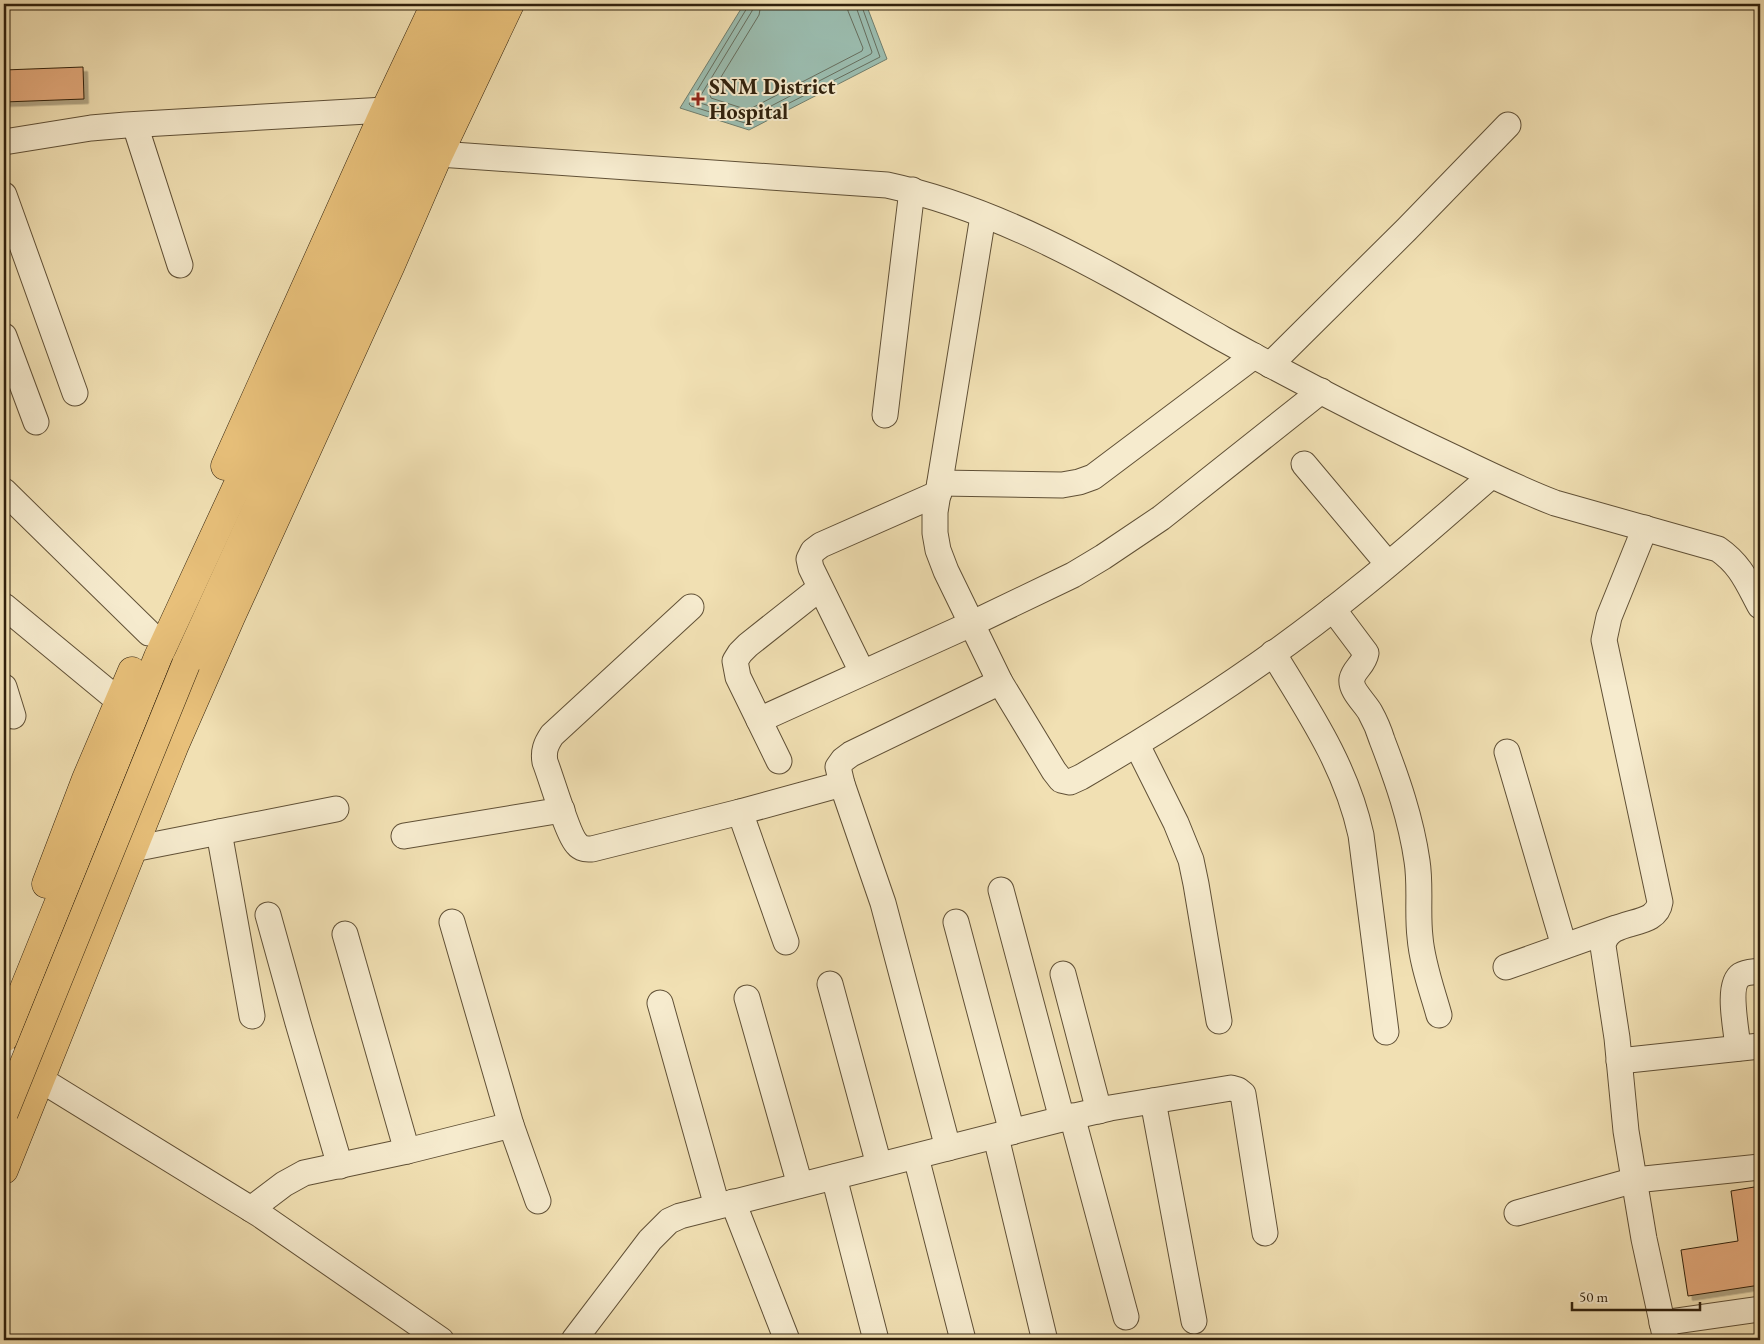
<svg xmlns="http://www.w3.org/2000/svg" width="1764" height="1344" font-family="'EB Garamond',serif">
  <style>
    .water { fill: #9bbdb0; stroke: #707e6e }
    .lines { fill: none; stroke-linecap: round; stroke-linejoin: round }
    .shore { stroke: #666e5e; stroke-width: 1 }
    .building { fill: #e5ab7d; stroke: #30200c; filter: url(#shadow) }
    .minor-casing { stroke: #605036; stroke-width: 27 }
    .major-casing { stroke: #30200c; stroke-width: 29 }
    .minor { stroke: #f6ebce; stroke-width: 25 }
    .major { stroke: #e8c07a; stroke-width: 28 }
    .major-bridge-casing { stroke: #30200c; stroke-width: 29; stroke-linecap: butt }
    .major-bridge { stroke: #e8c07a; stroke-width: 28 }
    .poi-dot { fill: #8f2418; stroke: #f6ebce; stroke-width: 2 }
    .labels { text-anchor: middle; stroke-width: 4; stroke-linejoin: round; paint-order: stroke }
    .poi-label { font-size: 22px; font-weight: bold; fill: #30200c; stroke: #f6ebce; text-anchor: start }
  </style>
  <defs>
    <filter id="shadow"><feDropShadow dx="4.5" dy="4.5" stdDeviation="0" flood-color="#0004"/></filter>
  </defs>
  <rect width="100%" height="100%" fill="#f1e0b3"/>
  <filter id="stains"><feTurbulence type="fractalNoise" baseFrequency=".004" numOctaves="4"/><feColorMatrix values="0 0 0 0 .2 0 0 0 0 .09 0 0 0 0 .02 0 0 0 .5 -.17"/></filter>
  <radialGradient id="worn" r=".72"><stop offset=".6" stop-color="#630" stop-opacity="0"/><stop offset="1" stop-color="#630" stop-opacity=".3"/></radialGradient>
  <polygon class="water" points="744,4 866,4 887,59 749,130 680,108"/>
  <g class="lines">
    <g class="shore">
      <polyline points="748,4 747,8 689,104 691,106 748,124 880,57 861,4"/>
      <polyline points="754,4 752,11 698,100 700,103 748,118 871,54 872,52 855,4"/>
      <polyline points="761,4 759,15 710,95 711,98 748,110 862,51 863,48 848,11 847,4"/>
    </g>
  </g>
  <g class="building">
    <polygon points="83,67 84,99 4,102 4,70"/>
    <polygon points="1760,1186 1760,1285 1688,1296 1681,1250 1738,1241 1731,1191"/>
  </g>
  <g class="lines">
    <defs>
      <g id="minor">
        <polyline points="135,125 180,265"/>
        <polyline points="4,142 91,128 126,125 385,110"/>
        <path d="M 439,154 L 887,185 C 1008,211 1116,278 1223,339 C 1299,381 1376,421 1455,458 C 1488,474 1521,490 1555,503 L 1718,549 C 1741,565 1747,582 1760,606"/>
        <polyline points="4,195 75,393"/>
        <path d="M 983,216 L 935,512 L 935,533 L 938,550 L 946,571 L 1000,682 L 1054,771 L 1061,780 L 1070,782 L 1081,777 C 1179,720 1274,658 1362,586 C 1406,551 1448,513 1491,476"/>
        <polyline points="4,336 36,422"/>
        <polyline points="1270,365 1407,229 1508,125"/>
        <polyline points="885,415 912,190"/>
        <polyline points="1304,464 1388,564"/>
        <polyline points="940,483 1062,485 1079,482 1093,477 1254,356"/>
        <polyline points="4,491 149,633"/>
        <path d="M 1645,528 L 1609,617 L 1604,640 L 1660,902 C 1656,931 1608,915 1603,946 L 1617,1038 L 1626,1131 L 1644,1239 L 1666,1340"/>
        <polyline points="4,606 119,701"/>
        <path d="M 691,607 L 552,735 C 546,744 543,751 545,762 C 551,777 568,836 577,844 C 581,849 586,849 592,849 L 740,812 L 842,784"/>
        <path d="M 1333,609 L 1366,653 C 1364,665 1354,669 1352,679 C 1350,690 1365,703 1370,712 C 1375,721 1379,730 1382,740 C 1397,779 1411,819 1417,861 C 1421,886 1417,912 1420,937 C 1422,963 1432,990 1439,1015"/>
        <path d="M 1273,653 C 1309,712 1346,766 1361,835 L 1386,1032"/>
        <polyline points="862,672 811,568 809,559 813,551 821,545 939,493"/>
        <polyline points="4,687 13,716"/>
        <polyline points="759,720 971,624 1073,575 1103,557 1161,518 1321,391"/>
        <polyline points="1137,745 1176,823 1191,860 1196,884 1219,1021"/>
        <polyline points="1507,752 1564,946"/>
        <polyline points="779,761 738,677 735,661 740,653 748,645 820,588"/>
        <polyline points="740,812 786,942"/>
        <polyline points="219,832 252,1016"/>
        <polyline points="404,836 562,810"/>
        <polyline points="133,849 336,809"/>
        <polyline points="1001,890 1062,1119"/>
        <polyline points="268,915 298,1023 340,1166"/>
        <polyline points="956,922 1012,1132"/>
        <polyline points="345,934 407,1151"/>
        <polyline points="1506,967 1616,928"/>
        <polyline points="1063,974 1099,1111"/>
        <polyline points="830,984 879,1165"/>
        <polyline points="747,998 800,1185"/>
        <polyline points="660,1003 717,1206"/>
        <path d="M 1738,1048 C 1737,1032 1726,985 1741,975 C 1746,972 1754,972 1760,971"/>
        <polyline points="4,1057 259,1214 441,1340"/>
        <polyline points="1619,1061 1760,1046"/>
        <polyline points="1153,1101 1194,1321"/>
        <polyline points="1072,1116 1126,1317"/>
        <polyline points="511,1125 538,1201"/>
        <polyline points="996,1137 1044,1337"/>
        <polyline points="948,1148 883,903 842,784 838,767 843,760 851,754 1000,682"/>
        <polyline points="916,1157 963,1340"/>
        <polyline points="834,1177 876,1340"/>
        <polyline points="733,1202 787,1340"/>
        <polyline points="251,1209 284,1184 304,1173 407,1151 511,1125 452,922"/>
        <polyline points="1517,1213 1635,1180 1760,1167"/>
        <polyline points="1662,1323 1760,1309"/>
        <polyline points="574,1340 650,1240 669,1221 680,1216 1062,1119 1110,1108 1231,1088 1238,1090 1243,1094 1265,1233"/>
      </g>
      <g id="major">
        <polyline points="225,466 385,110 435,4"/>
        <polyline points="186,664 434,119 488,4"/>
        <polyline points="46,884 86,779 132,671"/>
        <polyline points="4,1038 158,657 460,4"/>
        <polyline points="4,1170 174,747 231,617 391,265 439,154 510,4"/>
      </g>
    </defs>
    <use href="#minor" class="minor-casing"/>
    <use href="#major" class="major-casing"/>
    <use href="#minor" class="minor"/>
    <use href="#major" class="major"/>
    <defs>
      <polyline id="major-bridge" points="4,1113 186,664"/>
    </defs>
    <use href="#major-bridge" class="major-bridge-casing"/>
    <use href="#major-bridge" class="major-bridge"/>
  </g>
  <path class="poi-dot" d="M695.5 91.5h5v5h5v5h-5v5h-5v-5h-5v-5h5z"/>
  <g class="labels">
    <g class="poi-label">
      <text x="709" y="94">SNM District<tspan x="709" dy="25">Hospital</tspan></text>
    </g>
  </g>
  <rect width="1764" height="1344" fill="none" stroke="#f1e0b3" stroke-width="20"/>
  <rect x="5" y="5" width="1754" height="1334" fill="none" stroke="#30200c" stroke-width="2.5"/>
  <rect x="10" y="10" width="1744" height="1324" fill="none" stroke="#30200c"/>
  <path d="M1572 1302v8h128v-8" fill="none" stroke="#30200c" stroke-width="2.5"/>
  <text x="1579" y="1302" font-size="15" fill="#30200c" stroke="#f6ebce" stroke-width="4" paint-order="stroke">50 m</text>
  <rect width="100%" height="100%" filter="url(#stains)"/>
  <rect width="100%" height="100%" fill="url(#worn)"/>
</svg>
